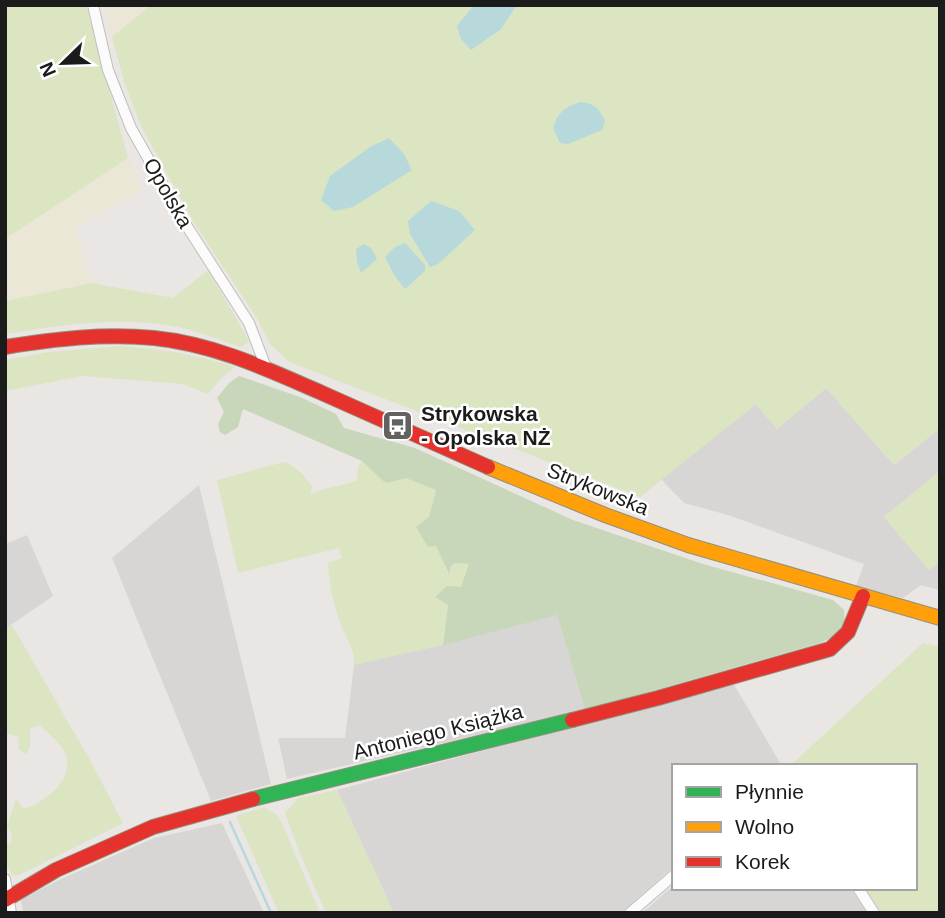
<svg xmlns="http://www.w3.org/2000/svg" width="945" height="918" font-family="Arial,sans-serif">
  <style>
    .residential { fill: #d8d6d5 }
    .farmland { fill: #eae7d6 }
    .grass { fill: #dbe5c2 }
    .forest { fill: #c8d7b9 }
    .water { fill: #b7d9dc }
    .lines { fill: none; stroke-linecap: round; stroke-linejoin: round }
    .stream { stroke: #b7d9dc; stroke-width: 2.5 }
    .street-casing { stroke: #c0bfbe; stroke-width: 12 }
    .fast-casing { stroke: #92907d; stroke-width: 16 }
    .slow-casing { stroke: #92907d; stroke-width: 16 }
    .jam-casing { stroke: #92907d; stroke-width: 16 }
    .street { stroke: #fcfbfb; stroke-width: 10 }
    .fast { stroke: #30b455; stroke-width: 14 }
    .slow { stroke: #ff9f0a; stroke-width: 14 }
    .jam { stroke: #e5322d; stroke-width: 14 }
    .labels { text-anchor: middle; stroke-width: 5; stroke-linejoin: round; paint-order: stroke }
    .street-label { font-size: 21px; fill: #1b1b1b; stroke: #fff }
    .poi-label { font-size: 21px; font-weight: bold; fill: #1b1b1b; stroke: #fff; text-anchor: start }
  </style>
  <rect width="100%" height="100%" fill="#e9e6e3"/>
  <g class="residential">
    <polygon points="826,388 894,465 940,428 940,471 884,517 929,570 940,562 940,590 921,585 903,598 856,586 864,564 728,515 684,503 661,479 756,404 777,429"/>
    <polygon points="199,485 271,784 211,801 112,558"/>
    <polygon points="27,535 53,596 5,629 5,544"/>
    <polygon points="557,615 585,710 287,779 278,738 345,738 354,665"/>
    <polygon points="733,683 782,766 674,766 674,866 621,913 394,913 337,790"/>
    <polygon points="222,823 264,913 23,913 21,900 59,880 154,838"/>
    <polygon points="674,885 674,888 850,888 867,913 642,913"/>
  </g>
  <g class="farmland">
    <polygon points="104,5 151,5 112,37"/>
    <polygon points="128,158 143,190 75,227 92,283 5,301 5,239"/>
  </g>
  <g class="grass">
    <polygon points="5,5 86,5 128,158 5,239"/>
    <polygon points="151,5 940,5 940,428 894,465 826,388 777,429 756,404 640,497 289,362 270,344 257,318 195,224 140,124 124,81 112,37"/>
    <path d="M 208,270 L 249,341 L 241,347 C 217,339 192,329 168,325 C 112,317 60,325 5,334 L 5,301 L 92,283 L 173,298 Z"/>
    <path d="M 120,346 C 160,349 196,354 235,367 L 221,378 L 208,394 L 183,384 L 82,376 L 5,391 L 5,360 L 49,352 Z"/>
    <path d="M 362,461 L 383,481 L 388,482 L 406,478 L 436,490 L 429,517 L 416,527 L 421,534 L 436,545 L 448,573 L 455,563 L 470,564 L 461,588 L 436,597 L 448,605 L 443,645 L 354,665 C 354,648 351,648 345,634 C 335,614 329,585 328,563 L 342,558 L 339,548 L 238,573 L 217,480 L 284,462 C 297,466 304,476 312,486 L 310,495 C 326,485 342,488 357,480 L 358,468 Z"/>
    <polygon points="940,471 940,562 929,570 884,517"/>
    <path d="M 12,625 L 91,762 L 123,823 L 17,876 L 11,874 L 5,860 L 5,844 L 11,843 L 12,835 L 7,826 L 16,799 L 23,809 C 43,803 71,783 67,759 C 64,745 49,733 39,725 L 30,729 L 30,747 L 26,755 L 19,749 L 18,737 L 8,733 L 5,735 L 5,629 Z"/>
    <polygon points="923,643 940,647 940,913 882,913 865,888 915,888 915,766 790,766"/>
    <polygon points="337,790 394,913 326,913 299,851 285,813 298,798"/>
    <polygon points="264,807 277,815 282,823 320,913 279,913 236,816"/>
  </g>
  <polygon class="forest" points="239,376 300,397 336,414 344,428 415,448 573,520 703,564 833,600 844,610 845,624 837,635 820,643 585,710 557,615 443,645 448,605 435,597 447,586 461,587 469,564 455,563 451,567 449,574 436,546 428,547 416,527 429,517 436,490 406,478 388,483 383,481 362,461 243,409 238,427 225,435 220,432 218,424 224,412 217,398 229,383"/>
  <g class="water">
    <polygon points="474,5 517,5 501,29 471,50 461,39 457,26"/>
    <path d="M 580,102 C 594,103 599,108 605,121 L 602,130 L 568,144 L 560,143 L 553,128 C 557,113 565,107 580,102 Z"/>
    <polygon points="389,138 404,154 412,170 353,207 334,211 321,200 330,176 370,147"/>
    <polygon points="431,201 459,211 475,230 438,264 430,267 410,234 408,221"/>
    <polygon points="405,243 425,265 425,271 405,289 394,275 385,257 395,247"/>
    <polygon points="364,244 371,248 377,259 361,273 357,262 356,249"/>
  </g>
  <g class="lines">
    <polyline class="stream" points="230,822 271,913"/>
    <defs>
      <g id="street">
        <polyline points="93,5 108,70 131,128 181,217 249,323 267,370"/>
        <polyline points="5,879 11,913"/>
        <polyline points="858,888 874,913"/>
        <polyline points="630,913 674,875"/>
      </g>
      <polyline id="fast" points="253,799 572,720"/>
      <polyline id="slow" points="488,467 605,515 688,545 940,618"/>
      <g id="jam">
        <path d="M 5,347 C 55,339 104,333 154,338 C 214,344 267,369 322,393 C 377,417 432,442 488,467"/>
        <polyline points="572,720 658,698 830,649 848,632 863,596"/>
        <polyline points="5,900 56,870 153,827 253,799"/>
      </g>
    </defs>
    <use href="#street" class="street-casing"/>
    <use href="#fast" class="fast-casing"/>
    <use href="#slow" class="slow-casing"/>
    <use href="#jam" class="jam-casing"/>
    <use href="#street" class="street"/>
    <use href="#fast" class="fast"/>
    <use href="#slow" class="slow"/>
    <use href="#jam" class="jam"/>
  </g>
  <defs>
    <symbol id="bus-square" viewBox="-11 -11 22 22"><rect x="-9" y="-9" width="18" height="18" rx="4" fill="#636261" stroke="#fff"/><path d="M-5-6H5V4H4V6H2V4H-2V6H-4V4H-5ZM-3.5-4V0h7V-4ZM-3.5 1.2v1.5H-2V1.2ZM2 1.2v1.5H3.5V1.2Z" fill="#fff"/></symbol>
  </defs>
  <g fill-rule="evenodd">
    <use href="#bus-square" x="380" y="408" width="35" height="35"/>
  </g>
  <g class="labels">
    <g class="street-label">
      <text transform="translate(168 193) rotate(60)" y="7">Opolska</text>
      <text transform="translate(598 489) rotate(22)" y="7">Strykowska</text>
      <text transform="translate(438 732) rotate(-14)" y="7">Antoniego Książka</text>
    </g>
    <g class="poi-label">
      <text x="421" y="421">Strykowska<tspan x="421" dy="24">- Opolska NŻ</tspan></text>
    </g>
  </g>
  <rect width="945" height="918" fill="none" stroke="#1b1b1b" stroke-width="14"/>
  <rect x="672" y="764" width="245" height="126" fill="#ffffff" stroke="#a4a4a4" stroke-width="2"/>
  <rect x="686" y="787" width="35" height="10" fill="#30b455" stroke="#a4a4a4" stroke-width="2"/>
  <text x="735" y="799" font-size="21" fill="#1b1b1b">Płynnie</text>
  <rect x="686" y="822" width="35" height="10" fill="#ff9f0a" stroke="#a4a4a4" stroke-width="2"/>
  <text x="735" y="834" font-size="21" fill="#1b1b1b">Wolno</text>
  <rect x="686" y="857" width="35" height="10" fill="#e5322d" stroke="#a4a4a4" stroke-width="2"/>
  <text x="735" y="869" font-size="21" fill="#1b1b1b">Korek</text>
  <g transform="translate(63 63) rotate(247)" stroke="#ffffff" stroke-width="5" paint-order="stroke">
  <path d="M0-5L12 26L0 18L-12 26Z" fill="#1b1b1b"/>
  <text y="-10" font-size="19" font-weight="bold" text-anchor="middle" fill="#1b1b1b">N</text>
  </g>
</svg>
